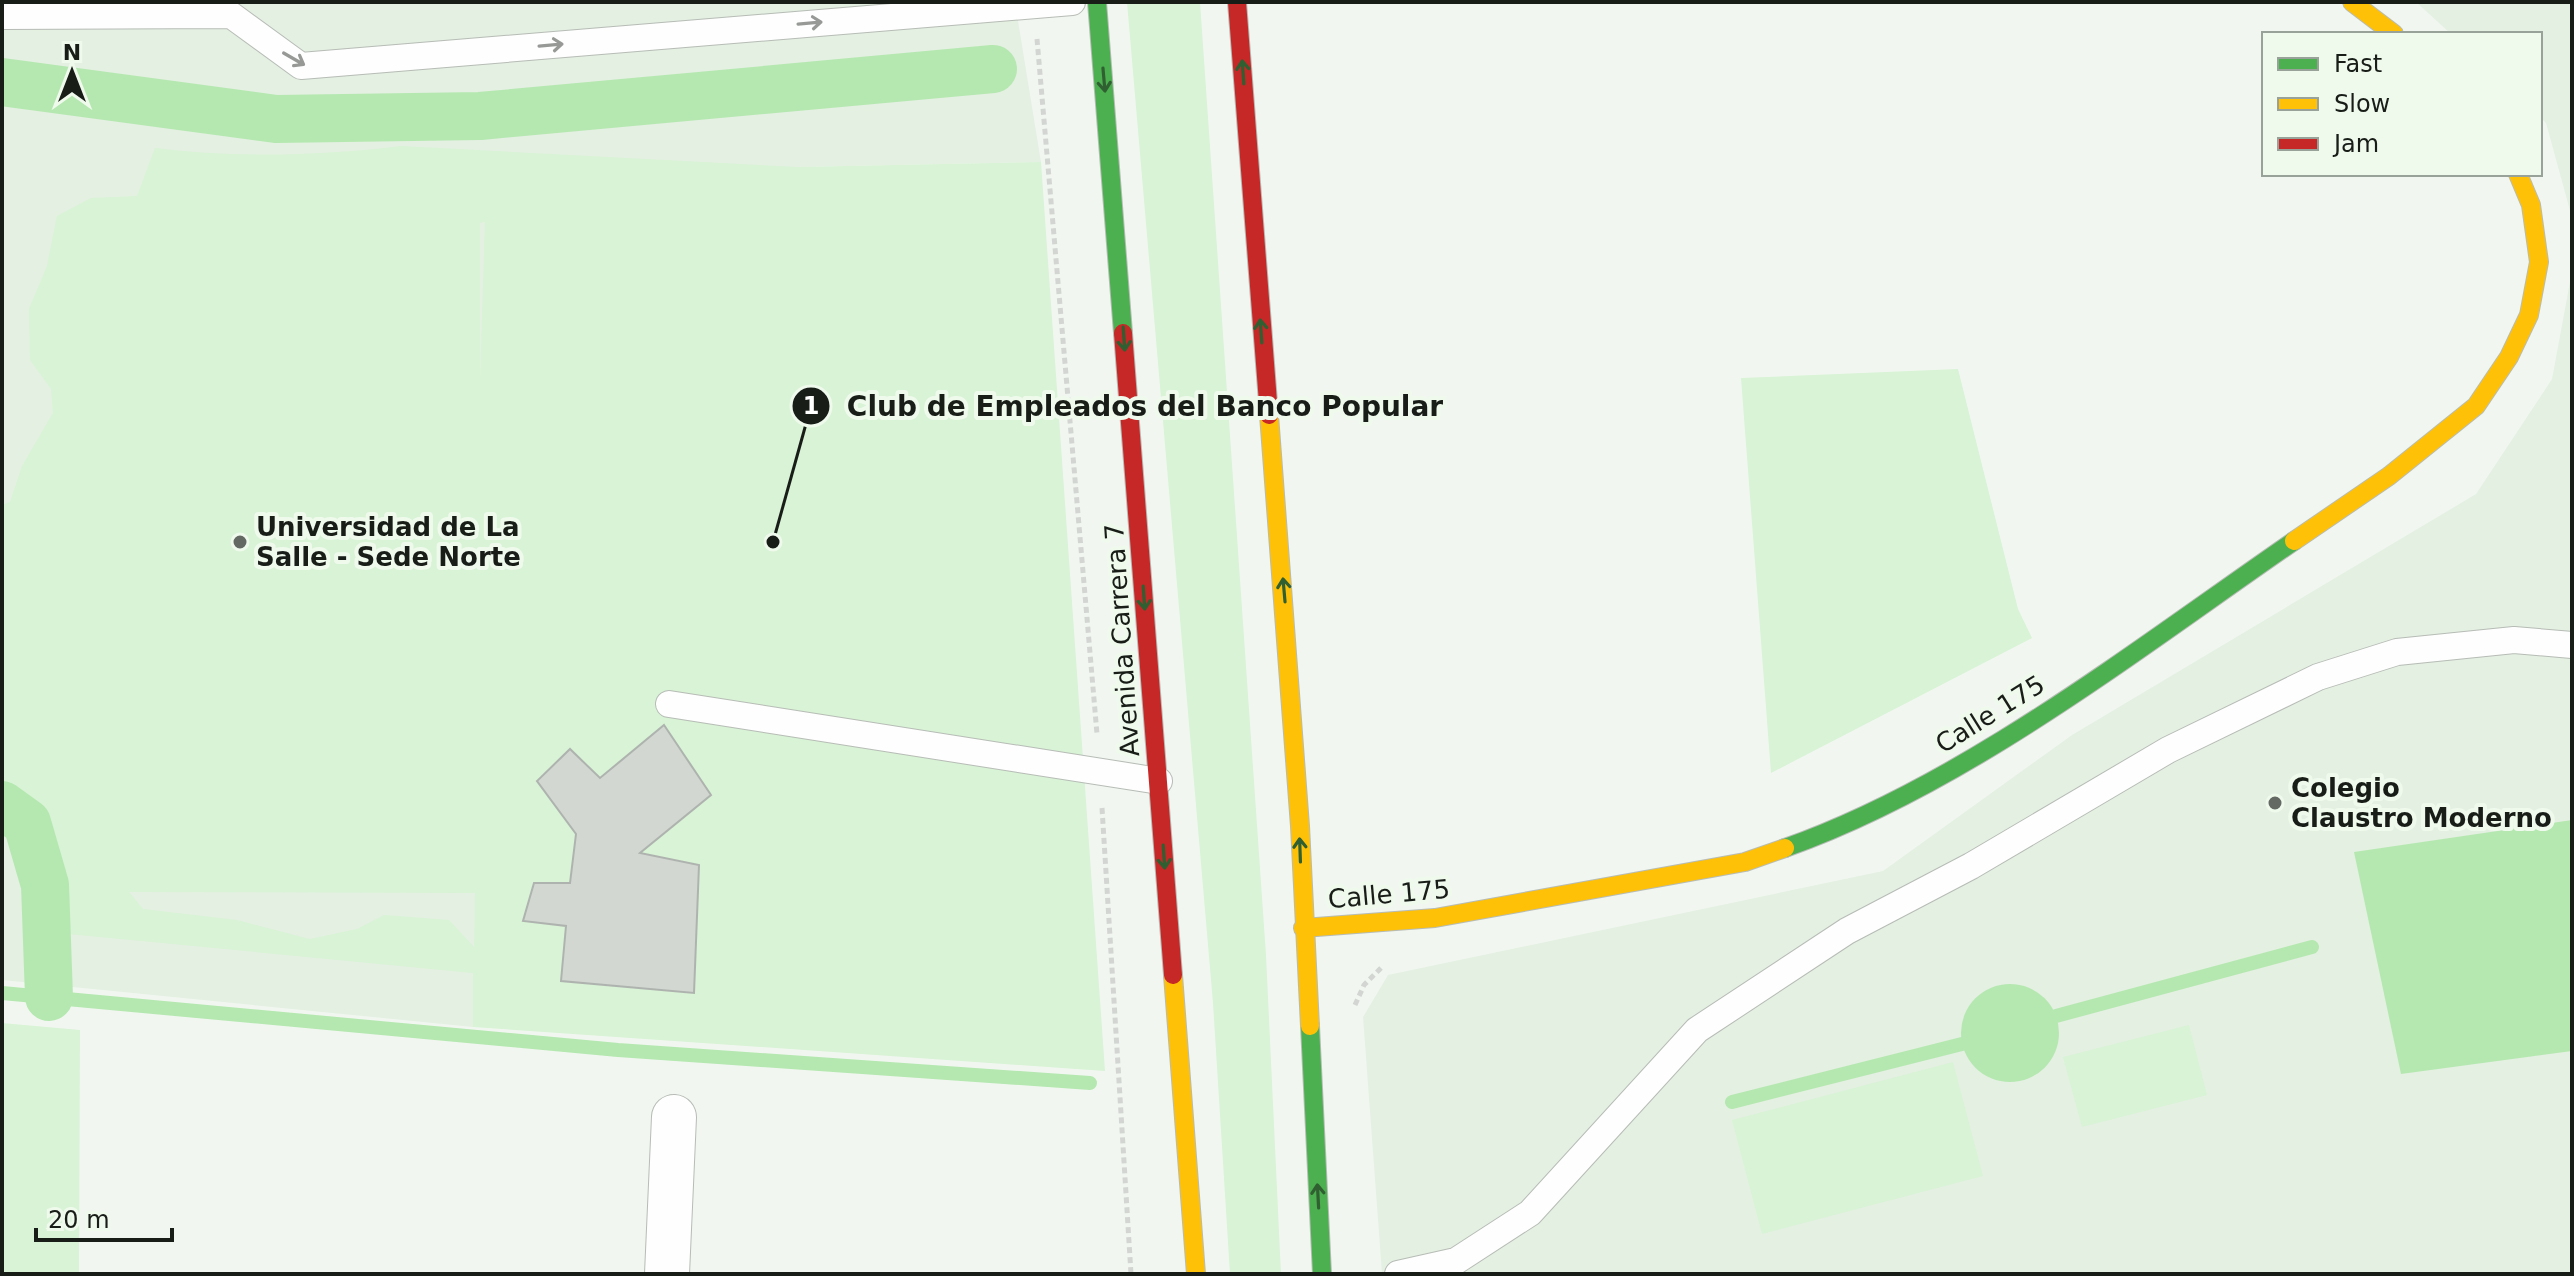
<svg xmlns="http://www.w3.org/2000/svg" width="2574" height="1276" font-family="'DejaVu Sans',sans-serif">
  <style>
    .built { fill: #e4f0e2 }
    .green { fill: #d8f3d5; fill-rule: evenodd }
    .water { fill: #b5e8b0 }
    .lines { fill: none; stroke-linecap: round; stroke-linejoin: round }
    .stream { stroke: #b5e8b0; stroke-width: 14 }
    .canal { stroke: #b5e8b0; stroke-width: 48 }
    .building { fill: #d2d7d1; stroke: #afb3af; stroke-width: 2 }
    .lane-casing { stroke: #b7bcb6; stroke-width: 28 }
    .street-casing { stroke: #b7bcb6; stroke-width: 46 }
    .fast-casing { stroke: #b7bcb6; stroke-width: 20 }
    .slow-casing { stroke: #b7bcb6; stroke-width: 20 }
    .jam-casing { stroke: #b7bcb6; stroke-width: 20 }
    .path { stroke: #d3d5d3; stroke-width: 5; stroke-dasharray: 6 4; stroke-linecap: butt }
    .lane { stroke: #fdfefd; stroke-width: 26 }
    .street { stroke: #fdfefd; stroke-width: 44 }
    .fast { stroke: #4caf50; stroke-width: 18 }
    .slow { stroke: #ffc107; stroke-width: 18 }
    .jam { stroke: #c62828; stroke-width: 18 }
    .oneway { stroke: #969996 }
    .oneway2 { stroke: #305f31 }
    .poi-dot { fill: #656964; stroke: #effaed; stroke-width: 3 }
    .labels { text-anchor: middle; stroke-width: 8; stroke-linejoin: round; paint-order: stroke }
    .poi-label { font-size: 26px; font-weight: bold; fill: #191d18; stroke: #effaed; text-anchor: start }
    .street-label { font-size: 26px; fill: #191d18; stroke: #effaed }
    .leader { fill: none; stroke: #191d18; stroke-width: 3 }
    .callout-dot { fill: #191d18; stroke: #effaed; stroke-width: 3 }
    .mark-label { font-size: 24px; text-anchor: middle; font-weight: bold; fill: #fff }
    .callout-label { font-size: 28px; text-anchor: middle; font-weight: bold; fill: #191d18; stroke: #effaed; stroke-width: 8; stroke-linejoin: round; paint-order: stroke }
  </style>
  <rect width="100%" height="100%" fill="#f1f7f0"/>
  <g class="built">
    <polygon points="2,2 1015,2 1041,162 797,167 476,858 473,1027 2,980"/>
    <polygon points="2416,2 2572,2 2572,218 2546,123 2540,117 2540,34 2451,34"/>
    <polygon points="2572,271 2572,1274 1382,1274 1363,1017 1388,975 1883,871 2072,735 2476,494 2552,379"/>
  </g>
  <g class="green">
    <polygon points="1127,2 1200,2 1266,955 1281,1274 1230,1274 1213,1003"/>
    <path d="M 401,146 L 797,167 L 1041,162 L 1105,1071 L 473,1027 L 473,973 L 68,934 C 59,877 55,836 2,805 L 2,505 L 10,502 L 22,466 L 53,413 L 51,389 L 30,360 L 29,309 L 47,266 L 57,216 L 91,198 L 137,196 L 155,148 C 237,158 319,156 401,146 ZM 484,222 L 485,223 L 480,381 L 480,223 ZM 129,892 L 475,893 L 474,947 L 449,920 L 384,915 L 357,929 L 310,939 L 237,920 L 143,909 Z"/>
    <polygon points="1958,369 2018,609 2032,638 1771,773 1741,378"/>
    <polygon points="2,1023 80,1030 79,1274 2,1274"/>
    <polygon points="2189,1025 2207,1095 2082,1127 2063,1057"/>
    <polygon points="1953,1062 1983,1176 1762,1234 1732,1120"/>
  </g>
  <g class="water">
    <polygon points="2572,820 2572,1051 2401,1074 2354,852"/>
    <circle cx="2010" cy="1033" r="49"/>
  </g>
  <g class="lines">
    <g class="stream">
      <polyline points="2,993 618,1050 1090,1083"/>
      <polyline points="2056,1016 2312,947"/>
      <polyline points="1732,1102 1962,1044"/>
    </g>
    <g class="canal">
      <polyline points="2,82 276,119 480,116 993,69"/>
      <polyline points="2,805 27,823 45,885 49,997"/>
    </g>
  </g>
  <polygon class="building" points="664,725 711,795 640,853 699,865 694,993 561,981 566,926 523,921 534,883 570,883 576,834 537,781 570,749 600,778"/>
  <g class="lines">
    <defs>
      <g id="lane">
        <polyline points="2,16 231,15 301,66 1072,2"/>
        <polyline points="669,704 1159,781"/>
        <polyline points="1398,1274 1456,1261 1530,1213 1697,1030 1847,931 1971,866 2168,750 2318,677 2397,652 2514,640 2572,645"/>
      </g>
      <polyline id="street" points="667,1274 674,1117"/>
      <g id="fast">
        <polyline points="1097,2 1123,333"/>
        <path d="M 1785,848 C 1964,785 2137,649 2294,541"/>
        <polyline points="1310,1026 1322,1274"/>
      </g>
      <g id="slow">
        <polyline points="2352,2 2394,34"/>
        <polyline points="1269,415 1300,826 1310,1026"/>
        <polyline points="2294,541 2389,476 2476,406 2509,357 2529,315 2539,262 2531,205 2518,174"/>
        <polyline points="1303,928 1435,918 1745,862 1785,848"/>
        <polyline points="1173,975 1196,1274"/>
      </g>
      <g id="jam">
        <polyline points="1237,2 1269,415"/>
        <polyline points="1123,333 1173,975"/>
      </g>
    </defs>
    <use href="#lane" class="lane-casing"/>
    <use href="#street" class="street-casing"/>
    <use href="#fast" class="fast-casing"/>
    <use href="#slow" class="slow-casing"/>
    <use href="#jam" class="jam-casing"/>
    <g class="path">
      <polyline points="1037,39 1097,734"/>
      <polyline points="1102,808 1131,1274"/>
      <polyline points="1355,1005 1364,985 1381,968"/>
    </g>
    <use href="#lane" class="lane"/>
    <use href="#street" class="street"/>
    <use href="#fast" class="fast"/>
    <use href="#slow" class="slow"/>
    <use href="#jam" class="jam"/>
  </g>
  <defs><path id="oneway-shaft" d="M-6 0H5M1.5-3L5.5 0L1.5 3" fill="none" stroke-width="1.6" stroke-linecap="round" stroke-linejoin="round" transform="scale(2)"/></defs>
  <g class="oneway">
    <use href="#oneway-shaft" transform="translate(810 23) rotate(-5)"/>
    <use href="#oneway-shaft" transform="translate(551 45) rotate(-5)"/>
    <use href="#oneway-shaft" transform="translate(294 59) rotate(30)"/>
  </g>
  <g class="oneway2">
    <use href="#oneway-shaft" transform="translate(1243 72) rotate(-94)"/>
    <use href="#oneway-shaft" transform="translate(1104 80) rotate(85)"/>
    <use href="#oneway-shaft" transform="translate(1261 331) rotate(-94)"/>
    <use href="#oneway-shaft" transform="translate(1124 339) rotate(86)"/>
    <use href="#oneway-shaft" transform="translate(1284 590) rotate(-95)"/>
    <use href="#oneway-shaft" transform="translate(1144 598) rotate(86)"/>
    <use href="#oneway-shaft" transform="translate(1300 850) rotate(-92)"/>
    <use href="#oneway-shaft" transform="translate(1164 857) rotate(86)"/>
    <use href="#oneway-shaft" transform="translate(1318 1196) rotate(-93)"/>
  </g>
  <g class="poi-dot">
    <circle cx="240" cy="542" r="8"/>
    <circle cx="2275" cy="803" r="8"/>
  </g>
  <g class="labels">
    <g class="poi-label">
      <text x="256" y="536">Universidad de La<tspan x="256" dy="30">Salle - Sede Norte</tspan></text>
      <text x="2291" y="797">Colegio<tspan x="2291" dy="30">Claustro Moderno</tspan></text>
    </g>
    <g class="street-label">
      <text transform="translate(1122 640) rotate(-94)" y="9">Avenida Carrera 7</text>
      <text transform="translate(1990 714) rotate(-32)" y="9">Calle 175</text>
      <text transform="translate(1389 894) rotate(-5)" y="9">Calle 175</text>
    </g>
  </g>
  <path class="leader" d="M773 542L811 406"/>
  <g class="callout-dot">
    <circle cx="773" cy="542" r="8"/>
    <circle cx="811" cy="406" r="20"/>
  </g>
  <g class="mark-label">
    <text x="811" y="414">1</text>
  </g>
  <g class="callout-label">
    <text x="1145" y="416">Club de Empleados del Banco Popular</text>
  </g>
  <rect width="2574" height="1276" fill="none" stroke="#191d18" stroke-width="8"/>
  <rect x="2262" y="32" width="280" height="144" fill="#effaed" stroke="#99a298" stroke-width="2"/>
  <rect x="2278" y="58" width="40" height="12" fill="#4caf50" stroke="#99a298" stroke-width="2"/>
  <text x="2334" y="72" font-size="24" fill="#191d18">Fast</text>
  <rect x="2278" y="98" width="40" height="12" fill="#ffc107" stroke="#99a298" stroke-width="2"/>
  <text x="2334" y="112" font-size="24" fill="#191d18">Slow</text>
  <rect x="2278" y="138" width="40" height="12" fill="#c62828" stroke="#99a298" stroke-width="2"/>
  <text x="2334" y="152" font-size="24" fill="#191d18">Jam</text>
  <g transform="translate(72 72)" stroke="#effaed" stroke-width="6" paint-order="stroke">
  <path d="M0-6L14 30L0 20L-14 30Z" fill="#191d18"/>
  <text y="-12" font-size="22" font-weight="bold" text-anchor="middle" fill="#191d18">N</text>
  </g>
  <path d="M36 1228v12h136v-12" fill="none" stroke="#191d18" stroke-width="4"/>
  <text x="48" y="1228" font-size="24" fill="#191d18" stroke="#effaed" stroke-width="6" paint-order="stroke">20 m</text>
</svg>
